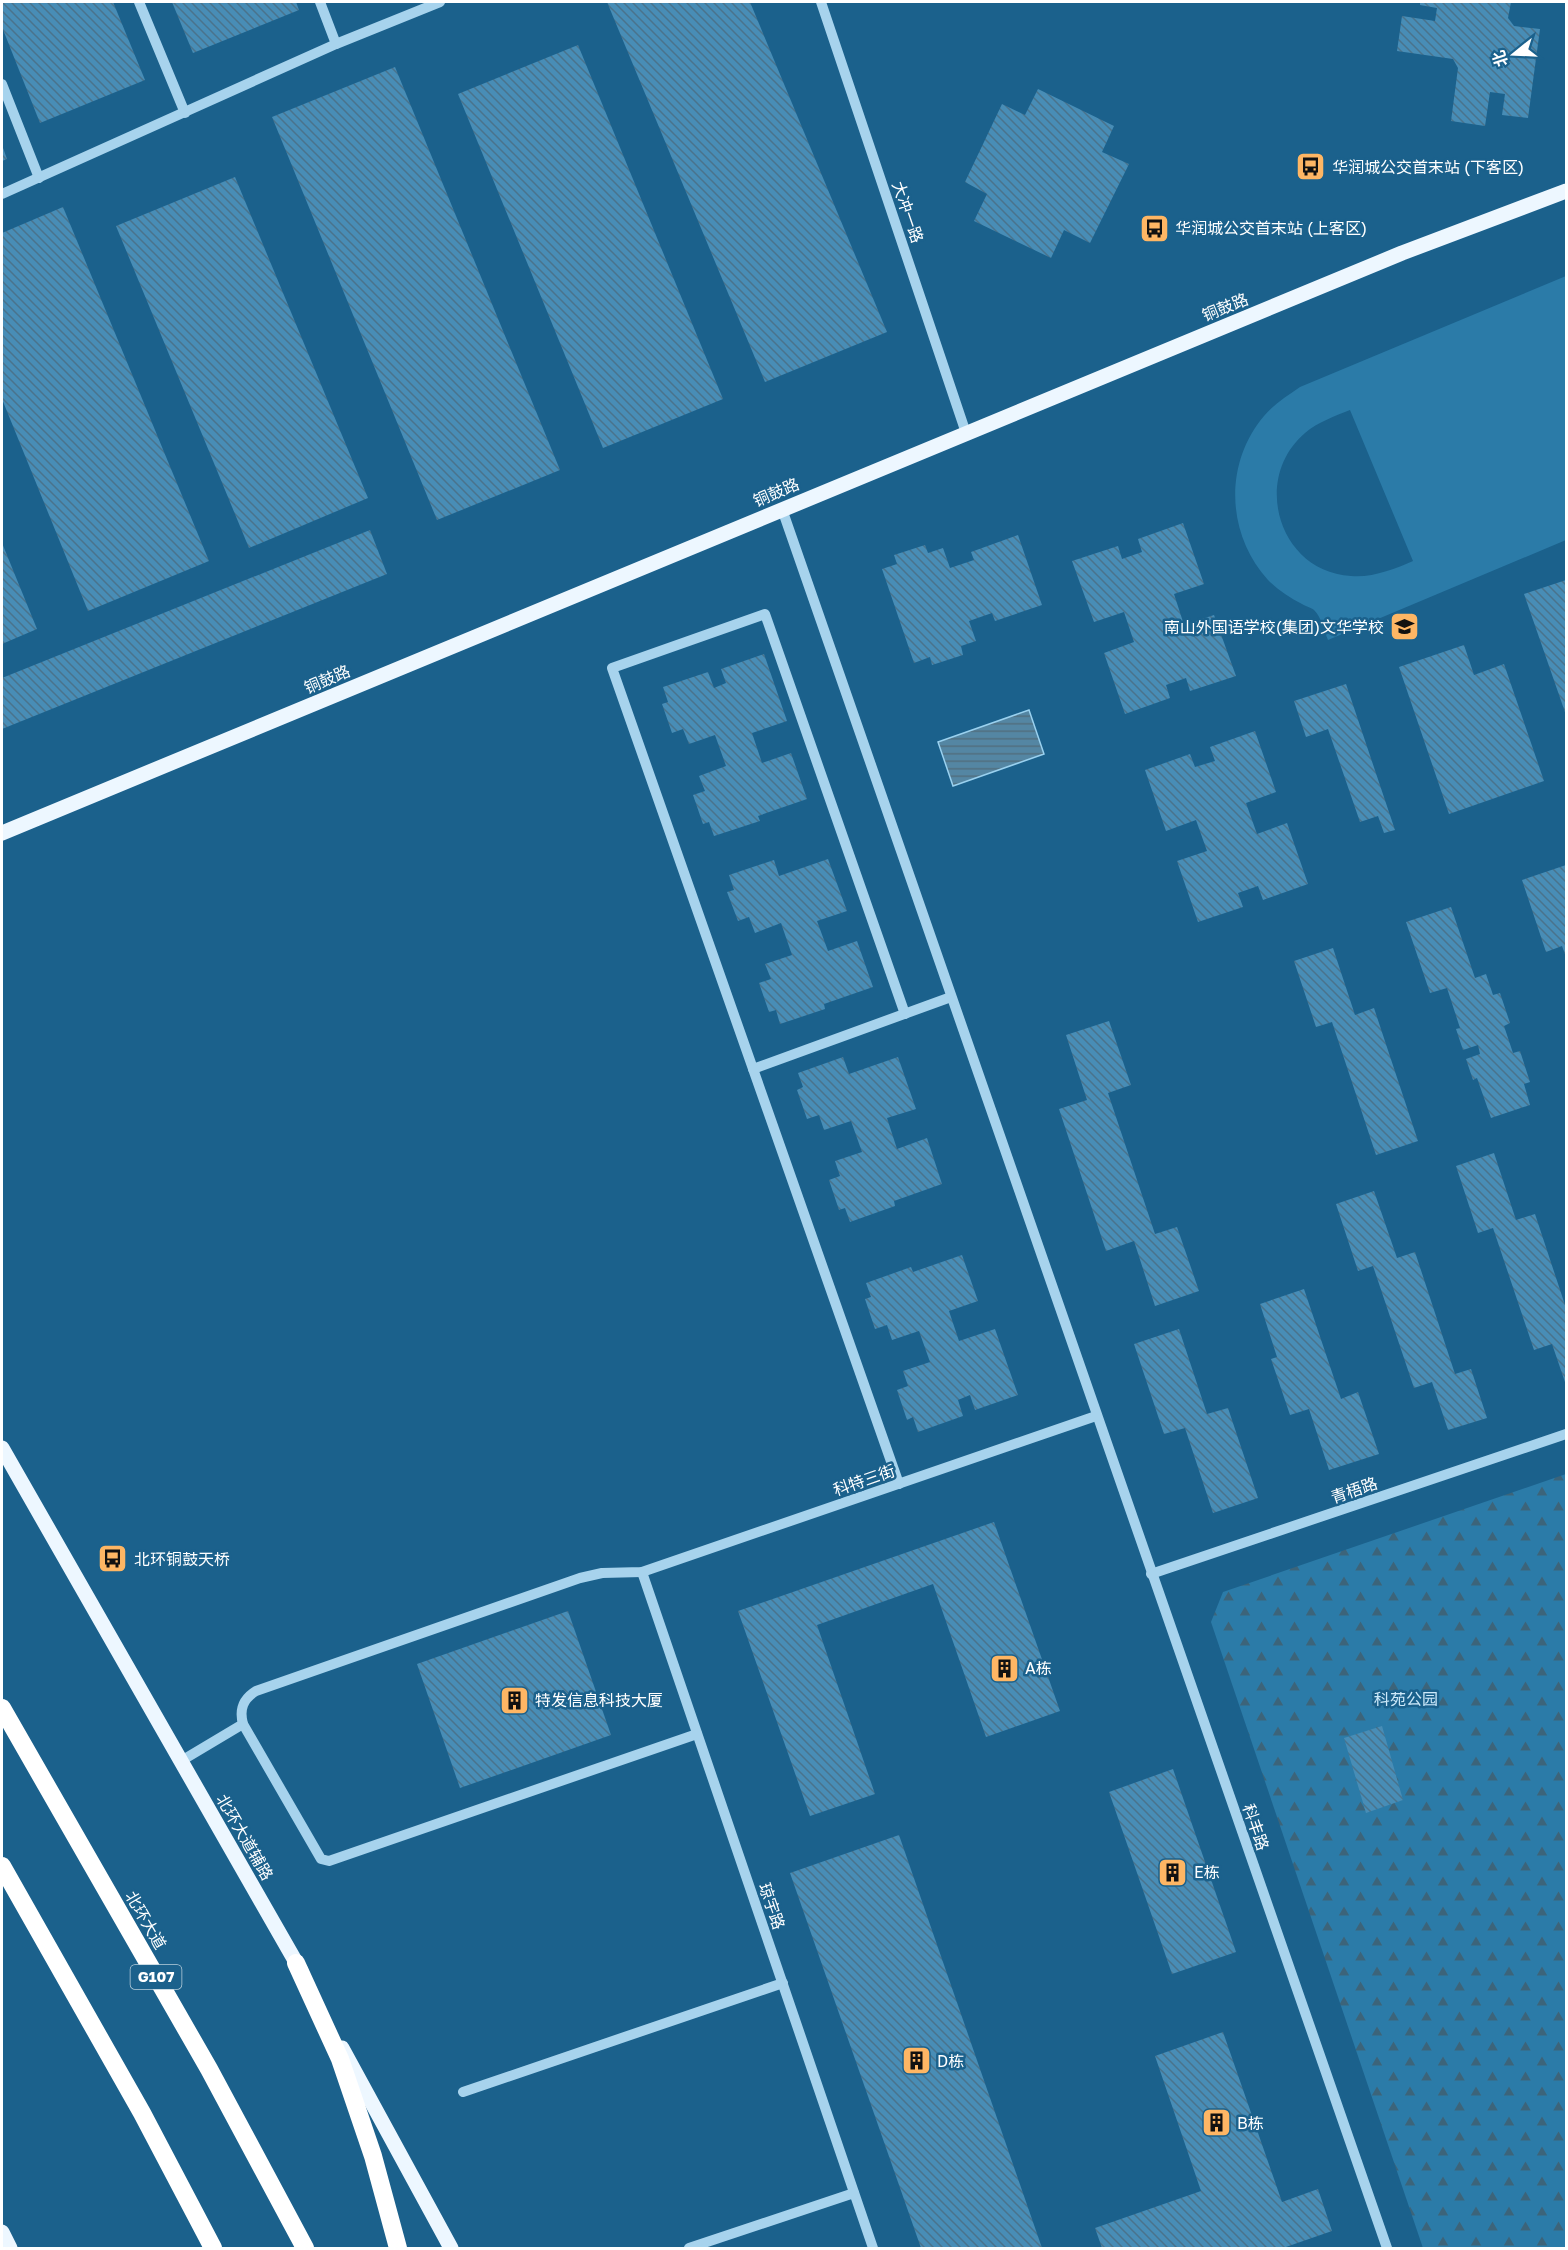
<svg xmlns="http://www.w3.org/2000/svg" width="1568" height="2250" font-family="'Golos Text','Noto Sans SC',sans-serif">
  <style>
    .forest { fill: url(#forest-firs) }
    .garden { fill: #2b7ba8; fill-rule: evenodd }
    .water { fill: url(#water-rules); stroke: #9ad1ef; stroke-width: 1.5 }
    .building { fill: url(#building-back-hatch) }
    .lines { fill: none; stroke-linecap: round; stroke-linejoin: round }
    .minor { stroke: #a7d3ed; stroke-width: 10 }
    .major { stroke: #edf7ff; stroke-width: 15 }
    .highway { stroke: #fff; stroke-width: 18 }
    .labels { text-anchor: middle; stroke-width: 5; stroke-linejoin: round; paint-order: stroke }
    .shield { fill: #1b618c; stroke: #bbd0dc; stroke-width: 1.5 }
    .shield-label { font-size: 15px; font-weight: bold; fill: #fff }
    .poi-label { font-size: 16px; fill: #fff; stroke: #1b618c; text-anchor: start }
    .street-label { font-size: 16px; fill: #fff; stroke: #1b618c }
    .park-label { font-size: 16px; fill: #cde9fa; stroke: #1b618c }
  </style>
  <defs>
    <pattern id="forest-firs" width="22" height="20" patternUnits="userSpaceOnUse" patternTransform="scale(1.5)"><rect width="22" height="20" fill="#2b7ba8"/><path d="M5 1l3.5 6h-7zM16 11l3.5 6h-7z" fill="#3c647a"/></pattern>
    <pattern id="water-rules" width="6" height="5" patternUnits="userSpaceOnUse" patternTransform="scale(1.5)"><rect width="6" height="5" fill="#5486a3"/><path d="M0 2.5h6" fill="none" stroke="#516f80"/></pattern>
    <pattern id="building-back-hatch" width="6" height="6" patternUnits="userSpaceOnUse" patternTransform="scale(1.5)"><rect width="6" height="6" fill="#488db6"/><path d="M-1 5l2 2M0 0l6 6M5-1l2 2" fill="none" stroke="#4a738c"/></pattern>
  </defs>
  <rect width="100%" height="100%" fill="#1b618c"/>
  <polygon class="forest" points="1566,1474 1566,2248 1423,2248 1211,1622 1223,1592"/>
  <path class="garden" d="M 1566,276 L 1566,540 L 1328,640 C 1324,631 1321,616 1314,610 C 1312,608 1305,606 1302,604 C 1290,598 1278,590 1268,580 C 1226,534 1224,463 1264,416 C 1274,404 1287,396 1300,387 ZM 1350,410 L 1413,561 C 1395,569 1372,578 1351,576 C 1279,572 1251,479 1305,433 C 1318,422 1335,416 1350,410 Z"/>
  <polygon class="water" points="1029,710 1044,754 953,786 938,742"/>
  <g class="building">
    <polygon points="2,2 113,2 145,80 40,123 2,27"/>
    <polygon points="172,2 296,2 299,10 193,53"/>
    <polygon points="607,2 750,2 887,332 765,382"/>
    <polygon points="1420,2 1511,2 1508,18 1514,26 1540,29 1528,118 1502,115 1505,94 1490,92 1485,126 1451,121 1458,68 1453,59 1397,51 1402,16 1435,21 1437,8 1420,5"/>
    <polygon points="578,45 723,399 603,448 458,94"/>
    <polygon points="395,67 560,470 437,520 272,117"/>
    <polygon points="1038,89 1114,126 1102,152 1129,164 1090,243 1064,230 1051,258 974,221 987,194 965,182 1002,104 1025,115"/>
    <polygon points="2,145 7,159 2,161"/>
    <polygon points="235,177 368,498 249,548 116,226"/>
    <polygon points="63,207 209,561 88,611 2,399 2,233"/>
    <polygon points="1183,523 1204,584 1174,594 1184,625 1214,615 1236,676 1190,691 1186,678 1166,685 1170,698 1125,714 1104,653 1134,642 1124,612 1094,622 1072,561 1118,546 1122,559 1142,552 1138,539"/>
    <polygon points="370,530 387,574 2,729 2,678"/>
    <polygon points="1018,535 1042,605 995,621 992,613 969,621 976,641 961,646 963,655 932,665 930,657 914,663 882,569 897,564 894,555 925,545 928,553 943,548 950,568 974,560 971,552"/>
    <polygon points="2,543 37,629 2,644"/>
    <polygon points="1566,580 1566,715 1524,594"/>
    <polygon points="1464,645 1474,675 1504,664 1544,781 1449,814 1399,667"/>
    <polygon points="764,654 787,721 752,733 762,763 791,753 807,799 758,816 760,821 714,836 709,822 703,824 693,795 705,791 699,776 726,766 715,735 689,744 683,729 672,733 662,704 668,702 663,687 708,672 714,688 726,683 721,669"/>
    <polygon points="1346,684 1395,830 1384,833 1378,816 1360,822 1328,729 1306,737 1294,701"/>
    <polygon points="1255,731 1276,792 1246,803 1257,834 1287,823 1308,884 1263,900 1258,886 1238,893 1243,907 1198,922 1177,861 1207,851 1196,820 1166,831 1145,770 1190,754 1195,767 1215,761 1210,747"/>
    <polygon points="828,859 847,911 817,921 828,951 857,941 873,987 824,1004 825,1009 780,1024 776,1010 769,1012 759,983 771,979 765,964 792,955 781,923 755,933 749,917 738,921 727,892 734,890 729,875 774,860 779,876"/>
    <polygon points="1566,865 1566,957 1562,946 1546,952 1522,880"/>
    <polygon points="1451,907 1475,978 1486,974 1493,995 1500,993 1510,1023 1504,1026 1513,1053 1520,1051 1530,1082 1524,1084 1530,1105 1491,1118 1477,1078 1473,1080 1466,1059 1480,1054 1478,1045 1463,1050 1456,1029 1460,1028 1447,988 1430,993 1406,922"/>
    <polygon points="1333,948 1355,1015 1374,1008 1418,1141 1376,1155 1332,1022 1316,1027 1294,961"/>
    <polygon points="1109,1021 1131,1085 1108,1093 1155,1234 1177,1227 1199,1291 1155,1306 1134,1241 1106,1251 1059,1109 1087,1100 1066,1035"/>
    <polygon points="843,1057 849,1074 898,1057 916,1109 887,1118 897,1149 927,1138 942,1184 894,1201 895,1206 850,1222 845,1208 839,1210 829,1180 840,1176 835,1161 862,1152 851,1121 824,1130 819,1115 807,1119 797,1090 803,1087 798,1073"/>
    <polygon points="1494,1153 1516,1220 1535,1214 1566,1308 1566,1385 1552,1344 1534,1350 1493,1228 1478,1233 1456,1166"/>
    <polygon points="1374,1191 1397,1258 1415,1252 1455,1374 1471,1369 1487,1418 1448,1430 1432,1382 1414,1388 1373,1266 1358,1271 1336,1204"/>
    <polygon points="962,1255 978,1301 949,1311 959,1341 995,1329 1018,1395 975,1410 970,1395 958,1400 963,1416 918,1432 913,1417 907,1420 897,1390 908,1386 903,1371 930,1362 919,1331 892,1340 887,1325 875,1329 865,1299 871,1297 866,1283 911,1267 913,1272"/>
    <polygon points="1304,1289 1341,1399 1358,1392 1379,1454 1329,1470 1309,1409 1290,1415 1271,1359 1277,1357 1260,1304"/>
    <polygon points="1179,1329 1207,1414 1228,1408 1258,1498 1213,1513 1185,1428 1164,1434 1134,1344"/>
    <polygon points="994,1522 1060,1711 986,1737 933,1584 817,1625 875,1794 810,1816 738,1611"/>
    <polygon points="568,1611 611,1735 460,1788 417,1664"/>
    <polygon points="1382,1726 1403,1800 1366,1813 1344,1738"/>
    <polygon points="1173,1769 1236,1952 1172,1974 1109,1792"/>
    <polygon points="899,1835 1042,2248 921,2248 790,1873"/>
    <polygon points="1223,2032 1282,2202 1318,2189 1332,2231 1283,2248 1102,2248 1095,2228 1201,2191 1155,2056"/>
  </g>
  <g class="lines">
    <g class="minor">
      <polyline points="139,2 185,113"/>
      <polyline points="320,2 336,44"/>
      <polyline points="821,2 966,433"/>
      <polyline points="2,84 39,178"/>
      <polyline points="2,194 336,44 440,2"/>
      <polyline points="782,509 1387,2248"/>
      <polyline points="753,1069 951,997"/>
      <polyline points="899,1484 612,668 765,614 905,1014"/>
      <polyline points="642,1572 873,2248"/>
      <polyline points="1151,1574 1566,1434"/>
      <path d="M 697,1734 L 329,1861 L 321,1859 L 243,1724 C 239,1709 243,1699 256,1691 L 580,1578 L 602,1573 L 642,1572 L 1096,1416"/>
      <polyline points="181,1761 243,1724"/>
      <polyline points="463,2092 783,1983"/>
      <polyline points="689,2248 854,2193"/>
    </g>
    <g class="major">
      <polyline points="2,833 1402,253 1566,191"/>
      <polyline points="2,1448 301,1971"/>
      <polyline points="342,2048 451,2248"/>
      <polyline points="2,2232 10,2248"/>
    </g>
    <g class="highway">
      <polyline points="2,1708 209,2069 305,2248"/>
      <polyline points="2,1866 142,2113 213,2248"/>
      <polyline points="296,1963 340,2059 373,2156 398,2248"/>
    </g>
  </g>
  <defs>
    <symbol id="bus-square" viewBox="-11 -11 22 22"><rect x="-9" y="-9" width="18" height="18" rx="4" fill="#feb664" stroke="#1b618c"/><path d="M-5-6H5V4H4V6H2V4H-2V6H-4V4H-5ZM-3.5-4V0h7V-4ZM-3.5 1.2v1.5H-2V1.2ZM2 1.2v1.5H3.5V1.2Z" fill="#111"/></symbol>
    <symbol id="school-square" viewBox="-11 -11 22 22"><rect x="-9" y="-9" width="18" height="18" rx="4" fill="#feb664" stroke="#1b618c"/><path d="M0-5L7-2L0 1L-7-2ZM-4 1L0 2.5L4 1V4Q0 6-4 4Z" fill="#111"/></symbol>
    <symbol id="building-square" viewBox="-11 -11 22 22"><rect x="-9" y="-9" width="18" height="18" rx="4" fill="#feb664" stroke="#1b618c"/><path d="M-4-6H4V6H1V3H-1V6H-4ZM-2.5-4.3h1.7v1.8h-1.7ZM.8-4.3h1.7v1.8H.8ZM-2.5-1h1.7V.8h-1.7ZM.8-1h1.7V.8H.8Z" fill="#111"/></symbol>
  </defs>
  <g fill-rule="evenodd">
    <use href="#bus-square" x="1294" y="150" width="33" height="33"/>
    <use href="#bus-square" x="1138" y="212" width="33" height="33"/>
    <use href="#school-square" x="1388" y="610" width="33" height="33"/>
    <use href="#bus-square" x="96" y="1542" width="33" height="33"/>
    <use href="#building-square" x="988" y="1652" width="33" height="33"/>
    <use href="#building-square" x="498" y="1684" width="33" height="33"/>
    <use href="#building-square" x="1156" y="1856" width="33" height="33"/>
    <use href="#building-square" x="900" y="2044" width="33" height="33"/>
    <use href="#building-square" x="1200" y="2106" width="33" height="33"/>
  </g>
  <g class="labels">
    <rect class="shield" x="130.5" y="1965" width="51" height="24" rx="4.5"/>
    <g class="shield-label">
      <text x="156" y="1982">G107</text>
    </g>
    <g class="poi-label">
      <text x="1332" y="173">华润城公交首末站 (下客区)</text>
      <text x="1175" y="234">华润城公交首末站 (上客区)</text>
      <text x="1384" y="633" text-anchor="end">南山外国语学校(集团)文华学校</text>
      <text x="134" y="1565">北环铜鼓天桥</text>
      <text x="1025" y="1674">A栋</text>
      <text x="535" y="1706">特发信息科技大厦</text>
      <text x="1194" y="1878">E栋</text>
      <text x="937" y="2067">D栋</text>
      <text x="1237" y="2129">B栋</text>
    </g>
    <g class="street-label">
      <text transform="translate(908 212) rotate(71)" y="6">大冲一路</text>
      <text transform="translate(1225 307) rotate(-22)" y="6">铜鼓路</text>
      <text transform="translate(776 492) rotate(-23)" y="6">铜鼓路</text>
      <text transform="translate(327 679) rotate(-23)" y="6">铜鼓路</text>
      <text transform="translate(864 1480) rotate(-19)" y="6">科特三街</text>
      <text transform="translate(1354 1490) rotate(-19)" y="6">青梧路</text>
      <text transform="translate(1256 1827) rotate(71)" y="6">科丰路</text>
      <text transform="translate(245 1837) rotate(60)" y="6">北环大道辅路</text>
      <text transform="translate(772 1906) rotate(71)" y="6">琼宇路</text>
      <text transform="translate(146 1920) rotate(60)" y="6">北环大道</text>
    </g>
    <g class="park-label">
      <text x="1406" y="1705">科苑公园</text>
    </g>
  </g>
  <rect width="1568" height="2250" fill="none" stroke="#ffffff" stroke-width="6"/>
  <g transform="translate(1514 54) rotate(252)" stroke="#1b618c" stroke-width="4.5" paint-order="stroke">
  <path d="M0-4.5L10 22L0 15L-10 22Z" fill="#ffffff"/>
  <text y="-9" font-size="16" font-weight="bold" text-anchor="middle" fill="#ffffff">北</text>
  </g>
</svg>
